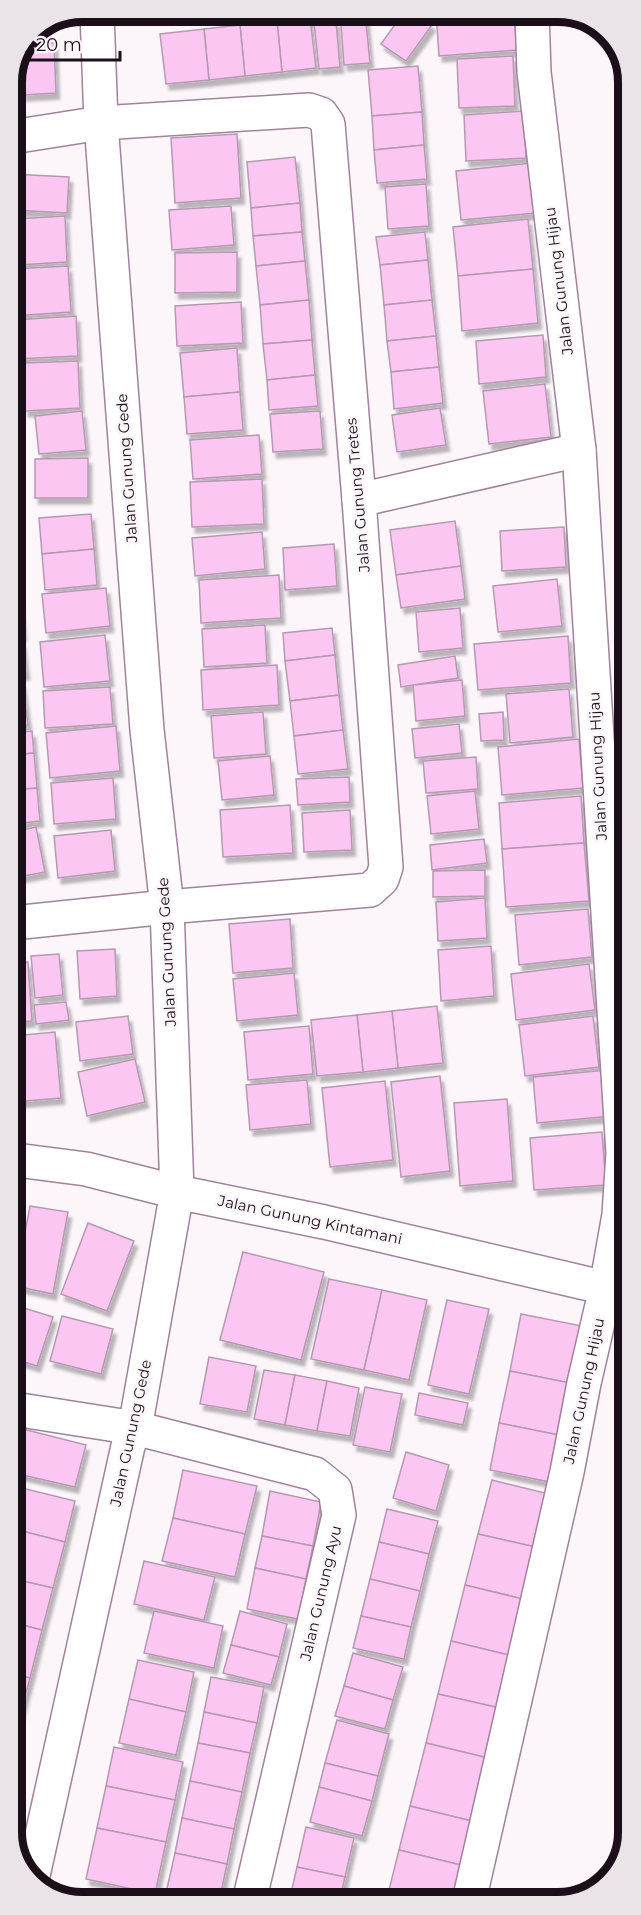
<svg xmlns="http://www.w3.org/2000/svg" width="641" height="1915" font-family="Montserrat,sans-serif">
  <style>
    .building { fill: #fcc6f2; stroke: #b699b1; stroke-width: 1.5; filter: url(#shadow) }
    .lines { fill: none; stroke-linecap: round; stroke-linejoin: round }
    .minor-casing { stroke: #a0839b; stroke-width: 36 }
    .minor { stroke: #fff; stroke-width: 33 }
    .labels { text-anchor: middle; stroke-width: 5; stroke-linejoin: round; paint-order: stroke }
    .street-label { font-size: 15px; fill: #1b1019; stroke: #fcf6fb }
    .rim { fill: none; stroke: #1b1019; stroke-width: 8 }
  </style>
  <defs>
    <filter id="shadow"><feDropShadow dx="3.5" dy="6" stdDeviation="1.5" flood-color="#0004"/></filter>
  </defs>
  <rect width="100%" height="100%" fill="#fcf6fb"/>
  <g class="building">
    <polygon points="340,12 365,12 370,63 344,65"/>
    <polygon points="404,12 414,12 432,25 406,61 381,44"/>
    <polygon points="436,12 514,12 517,50 439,56"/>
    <polygon points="310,18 316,68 282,72 277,21"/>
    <polygon points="277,21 282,72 245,76 240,25"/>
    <polygon points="336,21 340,67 319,69 314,23"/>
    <polygon points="240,25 245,76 209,80 204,29"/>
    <polygon points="204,29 209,80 166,84 160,34"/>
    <polygon points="54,43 56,93 23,95 22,56 28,44"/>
    <polygon points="513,56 515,106 459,108 457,59"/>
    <polygon points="418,66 422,112 372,116 368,70"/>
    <polygon points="13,75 17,96 12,97 12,78"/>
    <polygon points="524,111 526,158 466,161 464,115"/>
    <polygon points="422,112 424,145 374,150 372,116"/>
    <polygon points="237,134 241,198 175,203 171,138"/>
    <polygon points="424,145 427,179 377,183 374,150"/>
    <polygon points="295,157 300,203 251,208 247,162"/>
    <polygon points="532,163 536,213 461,220 456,171"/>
    <polygon points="12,174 69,177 67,213 12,210"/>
    <polygon points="426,184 429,226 388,229 385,187"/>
    <polygon points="300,203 302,232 253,236 251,208"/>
    <polygon points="231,206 234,245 172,250 169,210"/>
    <polygon points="65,216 67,262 17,265 15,219"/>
    <polygon points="528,219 533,269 458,276 453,227"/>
    <polygon points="302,232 305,261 256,266 253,236"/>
    <polygon points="425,232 428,260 380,265 376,237"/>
    <polygon points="237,252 237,292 175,293 175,253"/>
    <polygon points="428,260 432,300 384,305 380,265"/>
    <polygon points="305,261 309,300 260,305 256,266"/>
    <polygon points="68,266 71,312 12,316 12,269"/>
    <polygon points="533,269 538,323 462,331 458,276"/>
    <polygon points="309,300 312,340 263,344 260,305"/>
    <polygon points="432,300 436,336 387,341 384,305"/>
    <polygon points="241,302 243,343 177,346 175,306"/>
    <polygon points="76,316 78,356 15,359 13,320"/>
    <polygon points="543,335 546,377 479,384 476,341"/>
    <polygon points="436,336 439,367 391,372 387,341"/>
    <polygon points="312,340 315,375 267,380 263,344"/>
    <polygon points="237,348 240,392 184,397 180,353"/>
    <polygon points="78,361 80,408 25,411 23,363"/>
    <polygon points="439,367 443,403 394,409 391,372"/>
    <polygon points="315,375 318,406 269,410 267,380"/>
    <polygon points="545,384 551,437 489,444 483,391"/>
    <polygon points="240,392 243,430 187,434 184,397"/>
    <polygon points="440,408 446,445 397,452 392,415"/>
    <polygon points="82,411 86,450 39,454 35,416"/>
    <polygon points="320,411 323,449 273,452 270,414"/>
    <polygon points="259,435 262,474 193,479 190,440"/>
    <polygon points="88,458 88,498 35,498 35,459"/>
    <polygon points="262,479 264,524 192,527 190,482"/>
    <polygon points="14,492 17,526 13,527 13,493"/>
    <polygon points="91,514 94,549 42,554 39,518"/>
    <polygon points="455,521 461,566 396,575 390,530"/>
    <polygon points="564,527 566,567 502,571 500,531"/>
    <polygon points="262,532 265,569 195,576 192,538"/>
    <polygon points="16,533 18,566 13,566 13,534"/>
    <polygon points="334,544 337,586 285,590 283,548"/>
    <polygon points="94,549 97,585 45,590 42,554"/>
    <polygon points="461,566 465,599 401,608 396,575"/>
    <polygon points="16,570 20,605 13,606 13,571"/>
    <polygon points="279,575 281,618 201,623 199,580"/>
    <polygon points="557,579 562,626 498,632 493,586"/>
    <polygon points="106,588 110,626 46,633 42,594"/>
    <polygon points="20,605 23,635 13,637 13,606"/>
    <polygon points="460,608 463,648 419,652 416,612"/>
    <polygon points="265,625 267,663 204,667 202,629"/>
    <polygon points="332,628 335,655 285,661 283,633"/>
    <polygon points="105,635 110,681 44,687 40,642"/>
    <polygon points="568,636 571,683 478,690 474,644"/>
    <polygon points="22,641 26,674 13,676 13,643"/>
    <polygon points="335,655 339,695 290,701 285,661"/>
    <polygon points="455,656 458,678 401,687 398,665"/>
    <polygon points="277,665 279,705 203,710 201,670"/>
    <polygon points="462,680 465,716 416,721 413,685"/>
    <polygon points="22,682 28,725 13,727 13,683"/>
    <polygon points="110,687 113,724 45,728 43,691"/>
    <polygon points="569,689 573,737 510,743 506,694"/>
    <polygon points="339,695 343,730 294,736 290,701"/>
    <polygon points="263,712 266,754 214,758 211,716"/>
    <polygon points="503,712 504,740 481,741 479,714"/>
    <polygon points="459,724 462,753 415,758 412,729"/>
    <polygon points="116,726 120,771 50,778 46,733"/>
    <polygon points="343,730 348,769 298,774 294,736"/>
    <polygon points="32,731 34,753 13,755 13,733"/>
    <polygon points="579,739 583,788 502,795 498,747"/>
    <polygon points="34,753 37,788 13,790 13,755"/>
    <polygon points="270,756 274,795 222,800 218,761"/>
    <polygon points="476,757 478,789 426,793 423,761"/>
    <polygon points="349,777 350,802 298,805 296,779"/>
    <polygon points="113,778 116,819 54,824 51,783"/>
    <polygon points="37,788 40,821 13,824 13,790"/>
    <polygon points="475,791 479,829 431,834 427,796"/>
    <polygon points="581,796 584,843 502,849 499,803"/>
    <polygon points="290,805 293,853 223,857 220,810"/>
    <polygon points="350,810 352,850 304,852 302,813"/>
    <polygon points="36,827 45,872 13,878 13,832"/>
    <polygon points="111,830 115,871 58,878 54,836"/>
    <polygon points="484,839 487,863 432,870 430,845"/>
    <polygon points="584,843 589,901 506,907 502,849"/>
    <polygon points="485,870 485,896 433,897 433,871"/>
    <polygon points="485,898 487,938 438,941 436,902"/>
    <polygon points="588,909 592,957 519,965 515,915"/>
    <polygon points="290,919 293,968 233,973 229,924"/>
    <polygon points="491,946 494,996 441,1001 438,950"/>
    <polygon points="115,949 117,996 80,999 77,951"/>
    <polygon points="59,954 63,995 35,998 31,956"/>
    <polygon points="28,962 32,1021 13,1022 13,963"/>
    <polygon points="589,964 595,1010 516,1020 511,974"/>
    <polygon points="294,973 298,1015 237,1021 233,979"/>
    <polygon points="66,1002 69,1020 36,1024 34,1005"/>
    <polygon points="437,1006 443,1063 398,1068 392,1011"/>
    <polygon points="392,1011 398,1068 363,1072 357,1015"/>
    <polygon points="357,1015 363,1072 317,1076 311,1020"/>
    <polygon points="128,1016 133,1054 80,1061 76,1022"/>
    <polygon points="593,1016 599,1067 525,1076 519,1025"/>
    <polygon points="309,1026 313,1074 248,1080 244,1032"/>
    <polygon points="55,1032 61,1098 14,1102 13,1036"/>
    <polygon points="135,1059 145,1102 87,1116 78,1072"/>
    <polygon points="607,1070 612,1116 537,1123 533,1077"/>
    <polygon points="440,1076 450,1171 401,1177 391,1082"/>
    <polygon points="307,1080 311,1124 250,1130 246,1085"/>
    <polygon points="385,1081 393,1160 330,1167 322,1088"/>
    <polygon points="507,1099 513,1181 460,1186 454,1103"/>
    <polygon points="602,1132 606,1185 534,1190 530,1138"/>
    <polygon points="30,1206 68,1212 53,1294 15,1286"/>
    <polygon points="88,1223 134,1241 107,1311 61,1294"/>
    <polygon points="243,1252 324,1272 301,1360 220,1340"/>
    <polygon points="329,1279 382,1290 364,1370 311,1359"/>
    <polygon points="382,1290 427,1300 409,1380 364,1370"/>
    <polygon points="447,1300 489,1309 469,1394 428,1385"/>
    <polygon points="24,1308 53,1317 37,1366 14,1359 14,1341"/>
    <polygon points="521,1314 582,1326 570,1383 510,1371"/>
    <polygon points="62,1316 113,1329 101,1374 50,1361"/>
    <polygon points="209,1357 256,1366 247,1412 200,1404"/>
    <polygon points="264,1370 295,1375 285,1425 254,1419"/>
    <polygon points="510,1371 570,1383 559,1435 499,1423"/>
    <polygon points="295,1375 327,1381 317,1431 285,1425"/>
    <polygon points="327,1381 359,1388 350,1436 317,1431"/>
    <polygon points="365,1387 402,1394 390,1452 353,1445"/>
    <polygon points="419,1393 468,1403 463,1425 415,1415"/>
    <polygon points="499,1423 559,1435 550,1482 490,1470"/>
    <polygon points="19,1428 86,1445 75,1487 14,1473 14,1449"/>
    <polygon points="406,1452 449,1465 436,1511 393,1498"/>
    <polygon points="183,1470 257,1486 245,1534 173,1518"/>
    <polygon points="492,1480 553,1495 540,1548 478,1534"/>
    <polygon points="14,1486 75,1501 65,1542 14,1529"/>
    <polygon points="270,1491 321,1502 313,1546 262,1536"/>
    <polygon points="387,1509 438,1521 429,1554 379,1542"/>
    <polygon points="173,1518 245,1534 235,1577 162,1561"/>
    <polygon points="14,1529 65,1542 53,1588 14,1579"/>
    <polygon points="478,1534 540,1548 527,1600 465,1585"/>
    <polygon points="262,1536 313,1546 306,1579 255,1568"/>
    <polygon points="379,1542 429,1554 420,1591 370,1579"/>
    <polygon points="144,1561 215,1577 204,1620 134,1604"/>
    <polygon points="255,1568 306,1579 298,1619 247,1609"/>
    <polygon points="14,1579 53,1588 42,1630 14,1623"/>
    <polygon points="370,1579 420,1591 411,1627 361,1616"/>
    <polygon points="465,1585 527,1600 513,1656 451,1641"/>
    <polygon points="154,1611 223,1626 214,1668 144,1653"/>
    <polygon points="240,1611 287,1624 279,1657 231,1645"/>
    <polygon points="361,1616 411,1627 404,1659 353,1648"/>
    <polygon points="14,1623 42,1630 30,1678 14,1674"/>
    <polygon points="451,1641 513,1656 500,1708 438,1694"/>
    <polygon points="231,1645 279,1657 271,1685 223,1673"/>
    <polygon points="353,1653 403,1667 393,1700 344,1686"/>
    <polygon points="138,1660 194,1672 186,1712 129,1699"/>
    <polygon points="14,1674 30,1678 19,1718 14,1717"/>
    <polygon points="211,1677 264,1687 257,1723 204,1712"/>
    <polygon points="344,1686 393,1700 385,1729 335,1716"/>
    <polygon points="438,1694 500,1708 488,1758 426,1743"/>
    <polygon points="129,1699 186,1712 176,1755 119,1743"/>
    <polygon points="204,1712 257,1723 250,1753 198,1743"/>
    <polygon points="337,1720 389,1734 378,1776 325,1763"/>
    <polygon points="198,1743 250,1753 242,1792 190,1781"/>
    <polygon points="426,1743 488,1758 472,1821 410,1806"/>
    <polygon points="114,1747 183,1762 175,1800 106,1786"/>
    <polygon points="325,1763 378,1776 372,1801 319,1787"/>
    <polygon points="190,1781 242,1792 234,1829 182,1818"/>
    <polygon points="106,1786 175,1800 166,1842 97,1828"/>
    <polygon points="319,1787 372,1801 362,1836 310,1822"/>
    <polygon points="410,1806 472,1821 461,1865 399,1850"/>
    <polygon points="182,1818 234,1829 227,1864 175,1853"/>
    <polygon points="306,1827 354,1838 345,1877 297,1867"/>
    <polygon points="97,1828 166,1842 155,1894 86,1879"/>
    <polygon points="399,1850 461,1865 451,1901 386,1902"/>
    <polygon points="175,1853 227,1864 219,1902 166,1893"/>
    <polygon points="297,1867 345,1877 339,1902 289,1902"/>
  </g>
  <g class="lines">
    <defs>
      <g id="minor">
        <polyline points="12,137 101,123 309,110 321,114 328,124 359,500 386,867 382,879 370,890 167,907 13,923"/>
        <polyline points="359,500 579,450"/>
        <polyline points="13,1161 24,1161 86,1169 177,1192 324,1222 606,1288"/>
        <polyline points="14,1409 135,1428 315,1474 335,1490 339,1515 249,1902"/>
        <polyline points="32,1880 128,1446 135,1428 177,1192 167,907 147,730 101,123 97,12"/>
        <polyline points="469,1901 567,1472 584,1383 606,1288 619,1215 623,1153 579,450 534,72 532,12"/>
      </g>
    </defs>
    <use href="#minor" class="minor-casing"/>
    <use href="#minor" class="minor"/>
  </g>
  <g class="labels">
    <g class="street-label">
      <text transform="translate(559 281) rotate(-97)" y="5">Jalan Gunung Hijau</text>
      <text transform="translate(127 468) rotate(-94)" y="5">Jalan Gunung Gede</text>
      <text transform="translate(358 495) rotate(-95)" y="5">Jalan Gunung Tretes</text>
      <text transform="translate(598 766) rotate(-93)" y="5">Jalan Gunung Hijau</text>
      <text transform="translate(167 952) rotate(-93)" y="5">Jalan Gunung Gede</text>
      <text transform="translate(310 1220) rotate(12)" y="5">Jalan Gunung Kintamani</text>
      <text transform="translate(584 1391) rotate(-78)" y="5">Jalan Gunung Hijau</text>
      <text transform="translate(131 1433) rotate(-78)" y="5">Jalan Gunung Gede</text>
      <text transform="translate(321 1593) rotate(-77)" y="5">Jalan Gunung Ayu</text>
    </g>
  </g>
  <path d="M0 0H641V1915H0ZM82 22H558A60 60 0 0 1 618 82V1832A60 60 0 0 1 558 1892H82A60 60 0 0 1 22 1832V82A60 60 0 0 1 82 22Z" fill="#eae4e9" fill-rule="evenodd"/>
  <path class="rim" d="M82 22H558A60 60 0 0 1 618 82V1832A60 60 0 0 1 558 1892H82A60 60 0 0 1 22 1832V82A60 60 0 0 1 82 22Z"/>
  <path d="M27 51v9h93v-9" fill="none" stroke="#1b1019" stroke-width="3"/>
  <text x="36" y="51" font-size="18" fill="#1b1019" stroke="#fcf6fb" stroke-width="4.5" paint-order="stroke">20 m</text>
</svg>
